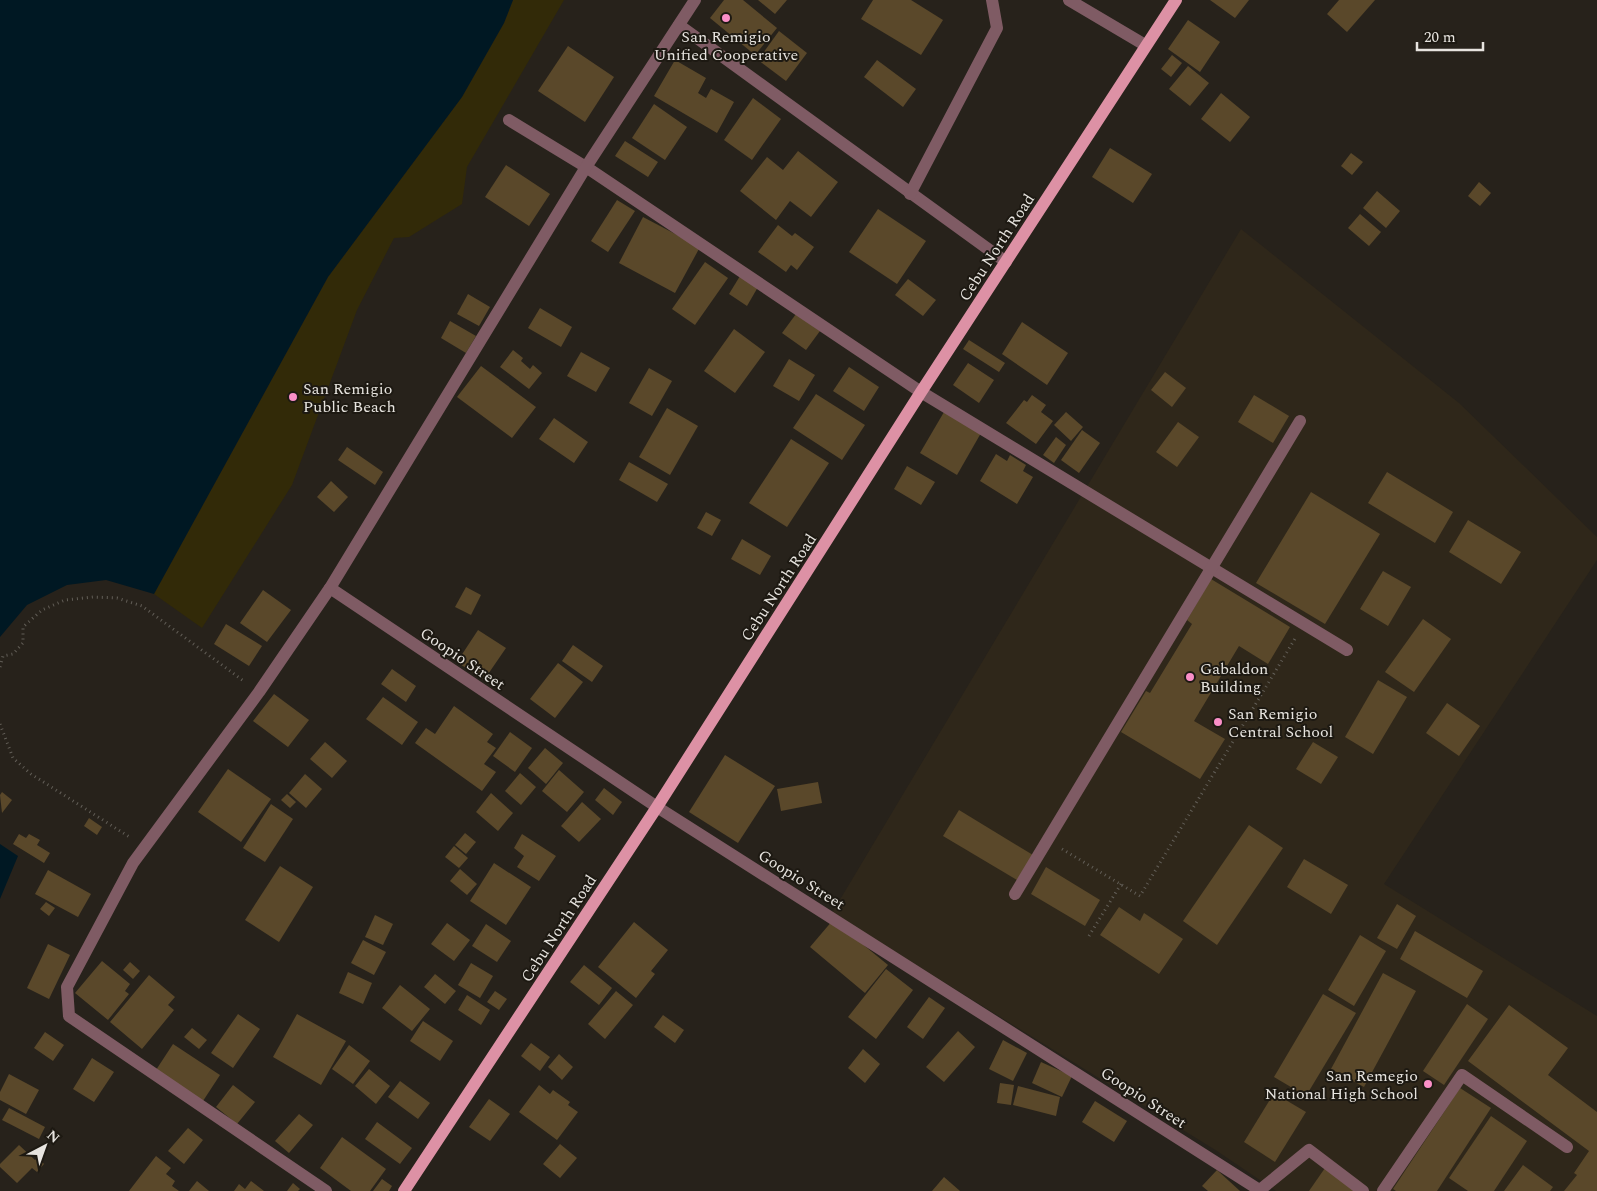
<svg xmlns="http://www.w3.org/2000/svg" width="1597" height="1191" font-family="Spectral,serif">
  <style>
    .built { fill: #2f271a }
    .sand { fill: #322a08 }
    .water { fill: #001823 }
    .building { fill: #5a482a }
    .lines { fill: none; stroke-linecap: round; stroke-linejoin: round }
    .path { stroke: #635f58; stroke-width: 3; stroke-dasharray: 1 4; stroke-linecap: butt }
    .minor { stroke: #7f5b64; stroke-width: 12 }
    .major { stroke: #dd91a5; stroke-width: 12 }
    .poi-dot { fill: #fa8fc7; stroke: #1d1912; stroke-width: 2 }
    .labels { text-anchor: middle; stroke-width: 4; stroke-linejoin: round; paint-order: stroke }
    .poi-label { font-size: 16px; fill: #e7e4df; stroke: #1d1912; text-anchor: start }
    .street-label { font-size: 16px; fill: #e7e4df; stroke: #1d1912 }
  </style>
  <rect width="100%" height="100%" fill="#27221b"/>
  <polygon class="built" points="1241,229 1459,403 1597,537 1597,560 1384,884 1597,1016 1597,1191 1276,1191 1217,1151 832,913"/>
  <polygon class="sand" points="513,0 564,0 467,167 462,204 409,237 394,238 357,310 292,485 202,628 154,594 328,277 462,97 504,23"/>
  <g class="water">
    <polygon points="0,0 513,0 504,23 462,97 328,277 154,594 106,580 67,585 27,605 0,637"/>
    <polygon points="0,844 18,856 0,899"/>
  </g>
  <g class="building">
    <polygon points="724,0 743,0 777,28 755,55 710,18"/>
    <polygon points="758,0 787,0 775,14"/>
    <polygon points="873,0 911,0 943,20 921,55 861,19"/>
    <polygon points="1210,0 1249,0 1235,18"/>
    <polygon points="1339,0 1375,0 1347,32 1327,14"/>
    <polygon points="1188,20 1220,42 1200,72 1168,49"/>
    <polygon points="779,31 807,53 786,81 758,60"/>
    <polygon points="568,46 614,77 585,122 538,91"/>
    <polygon points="1172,55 1182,63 1171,77 1161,69"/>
    <polygon points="675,60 706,78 698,93 706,98 711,89 734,102 717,133 654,96"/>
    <polygon points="877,60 916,89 903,107 864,77"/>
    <polygon points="1188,66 1209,83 1190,106 1169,89"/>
    <polygon points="1221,93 1250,117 1230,142 1201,119"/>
    <polygon points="753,98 781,119 752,160 724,140"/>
    <polygon points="654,104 687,127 665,160 632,138"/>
    <polygon points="625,141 658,162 648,177 615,156"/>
    <polygon points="1110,148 1152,174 1133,203 1092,177"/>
    <polygon points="798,151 838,182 811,217 790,201 776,220 740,191 767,157 783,170"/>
    <polygon points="1351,153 1363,162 1352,175 1341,166"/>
    <polygon points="506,165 550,194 529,226 485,197"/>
    <polygon points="1479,182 1491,193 1480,206 1468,196"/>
    <polygon points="1377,191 1400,211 1386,228 1363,208"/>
    <polygon points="617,200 635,211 608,252 591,241"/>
    <polygon points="878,209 926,241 897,284 849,252"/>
    <polygon points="1360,214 1381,232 1369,246 1348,228"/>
    <polygon points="643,217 700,247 675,293 619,263"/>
    <polygon points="778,225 792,236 795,233 814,247 797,270 791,265 786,272 758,252"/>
    <polygon points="705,262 728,278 695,325 672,309"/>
    <polygon points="740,276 758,287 747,306 729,294"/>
    <polygon points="908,279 936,300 923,316 895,295"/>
    <polygon points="468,294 490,307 479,326 457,314"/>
    <polygon points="540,308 572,327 561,347 528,328"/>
    <polygon points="796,314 820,331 806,350 782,333"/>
    <polygon points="450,321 476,336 466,353 441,338"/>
    <polygon points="1022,322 1068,353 1047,385 1002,354"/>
    <polygon points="734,329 765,352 735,393 704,371"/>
    <polygon points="969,340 1005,363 999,372 963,349"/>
    <polygon points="513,350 523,358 521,361 530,369 533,365 542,373 529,389 500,367"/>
    <polygon points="581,352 610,368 596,392 567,376"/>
    <polygon points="789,359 815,375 799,401 773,386"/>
    <polygon points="968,363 994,380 979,403 953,385"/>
    <polygon points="481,366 536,407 512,438 457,397"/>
    <polygon points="849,367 879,387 864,411 833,391"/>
    <polygon points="649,368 672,381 652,416 629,403"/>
    <polygon points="1165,372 1186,388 1172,407 1151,390"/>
    <polygon points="816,394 865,425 842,460 793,428"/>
    <polygon points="1032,395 1046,405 1041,412 1053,421 1036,444 1006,423 1024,400 1027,402"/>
    <polygon points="1254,395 1289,416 1273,443 1238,422"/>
    <polygon points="667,408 698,426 670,475 639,457"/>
    <polygon points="944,412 981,433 957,475 920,453"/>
    <polygon points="1066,412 1083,427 1071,441 1054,425"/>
    <polygon points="554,418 588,442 574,463 539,439"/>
    <polygon points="1178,422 1199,437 1177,467 1156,452"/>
    <polygon points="1082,430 1100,443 1079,473 1061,460"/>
    <polygon points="1056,437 1066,445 1054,463 1043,455"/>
    <polygon points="791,439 829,463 787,527 749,503"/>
    <polygon points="347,447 383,472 375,485 338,460"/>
    <polygon points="996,454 1007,461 1010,455 1026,465 1023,471 1033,477 1017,504 980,481"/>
    <polygon points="629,462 668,484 657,502 619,480"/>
    <polygon points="907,466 935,482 921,505 894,489"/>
    <polygon points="1387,472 1453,512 1435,543 1368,503"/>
    <polygon points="331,481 348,497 334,512 317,497"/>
    <polygon points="1311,492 1380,534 1325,624 1256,583"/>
    <polygon points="706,512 721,520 712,536 697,528"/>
    <polygon points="1468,520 1521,552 1501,584 1449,552"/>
    <polygon points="742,539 771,556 760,575 731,559"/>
    <polygon points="1383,571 1411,587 1388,626 1360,609"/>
    <polygon points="1211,579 1290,627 1268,664 1239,646 1194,721 1225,739 1200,779 1121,732 1146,691 1150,693 1192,624 1187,620"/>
    <polygon points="466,587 481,595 471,615 455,607"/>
    <polygon points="263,590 291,610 267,642 240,623"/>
    <polygon points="1423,619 1451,639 1414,692 1385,672"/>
    <polygon points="226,624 262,646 249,666 214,644"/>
    <polygon points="478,630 506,648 484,680 457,662"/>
    <polygon points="573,645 603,666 592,682 562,661"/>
    <polygon points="558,663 583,682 555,718 530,699"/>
    <polygon points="392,669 416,686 406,702 381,684"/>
    <polygon points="1378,680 1407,697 1373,754 1345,737"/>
    <polygon points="274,694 309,720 288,747 253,721"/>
    <polygon points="383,697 418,722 402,745 366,719"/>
    <polygon points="1447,703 1480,726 1459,756 1426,733"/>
    <polygon points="454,706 493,734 487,742 496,748 484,764 496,772 482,791 415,743 426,728 435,734"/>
    <polygon points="510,732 532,748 515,772 493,756"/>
    <polygon points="325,742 347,761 332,778 310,759"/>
    <polygon points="1313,742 1338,757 1321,784 1296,769"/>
    <polygon points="545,748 563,763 546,784 528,768"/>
    <polygon points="725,755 775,786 738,843 689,812"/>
    <polygon points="228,769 271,799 241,842 198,812"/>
    <polygon points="559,770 584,792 567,812 542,791"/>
    <polygon points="520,773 536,787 521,805 505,791"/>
    <polygon points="305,774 322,789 306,808 289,793"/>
    <polygon points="818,782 822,803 781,811 777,789"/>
    <polygon points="604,788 622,802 613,815 595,800"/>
    <polygon points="2,792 12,800 2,813 0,795"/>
    <polygon points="491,793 513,813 498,831 476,812"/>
    <polygon points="287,794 296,802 290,808 281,800"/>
    <polygon points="582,802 601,819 579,842 561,826"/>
    <polygon points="271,804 293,819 265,862 243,848"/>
    <polygon points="959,810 1033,855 1017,880 943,836"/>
    <polygon points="89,818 102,827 97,835 84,826"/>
    <polygon points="1249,825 1283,848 1217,945 1183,921"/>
    <polygon points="465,833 476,842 466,854 455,845"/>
    <polygon points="19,834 26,838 29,834 40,840 37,845 50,853 44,863 13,844"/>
    <polygon points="522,834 556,856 539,881 517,867 524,856 514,848"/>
    <polygon points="454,846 468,858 459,868 445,857"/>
    <polygon points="1304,859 1348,885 1331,914 1287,887"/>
    <polygon points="494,863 531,887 506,925 470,901"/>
    <polygon points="280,866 313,887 279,942 245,920"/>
    <polygon points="1046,867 1100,900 1085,926 1031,894"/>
    <polygon points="460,869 477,884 467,895 450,881"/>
    <polygon points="48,870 91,894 78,917 35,894"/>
    <polygon points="46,902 55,908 49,916 40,909"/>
    <polygon points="1397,904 1416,916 1397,949 1377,938"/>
    <polygon points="1119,907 1140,921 1144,913 1183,939 1159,974 1100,935"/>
    <polygon points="375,915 393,924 383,945 365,937"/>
    <polygon points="833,920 888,965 865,993 810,947"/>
    <polygon points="634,922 668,950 651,971 655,974 636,998 598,967"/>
    <polygon points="447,923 470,940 454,961 431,944"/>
    <polygon points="486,924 511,941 497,962 472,946"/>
    <polygon points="1415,931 1483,971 1467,998 1400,959"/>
    <polygon points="1360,935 1386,951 1354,1006 1328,990"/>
    <polygon points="363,940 386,952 374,975 351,963"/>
    <polygon points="48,944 70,955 49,999 27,988"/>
    <polygon points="102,961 130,984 125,991 129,994 108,1020 75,993"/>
    <polygon points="130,962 140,971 133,979 123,970"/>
    <polygon points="471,963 493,976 480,998 458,985"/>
    <polygon points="584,965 612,988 599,1005 570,982"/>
    <polygon points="886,969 913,990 876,1039 848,1017"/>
    <polygon points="348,972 372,983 363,1004 339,993"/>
    <polygon points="1383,973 1416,991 1364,1087 1331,1069"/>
    <polygon points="435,974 456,991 445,1004 424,987"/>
    <polygon points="149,975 175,997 168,1005 174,1010 142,1049 110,1022"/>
    <polygon points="400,985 430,1009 412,1031 382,1008"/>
    <polygon points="495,991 507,999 499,1010 487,1002"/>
    <polygon points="616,991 633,1005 605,1039 588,1024"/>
    <polygon points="1323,994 1356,1013 1306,1096 1274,1077"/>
    <polygon points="467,995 490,1010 481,1025 458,1010"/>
    <polygon points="929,997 945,1008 923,1039 907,1027"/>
    <polygon points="1467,1004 1488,1019 1444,1085 1423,1071"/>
    <polygon points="1509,1005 1568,1048 1548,1075 1597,1112 1597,1191 1564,1191 1577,1175 1574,1173 1589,1151 1468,1061"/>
    <polygon points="238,1014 260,1029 233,1068 211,1053"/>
    <polygon points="297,1014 346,1041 321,1085 273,1057"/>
    <polygon points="663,1015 684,1030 675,1043 654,1027"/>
    <polygon points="423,1021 453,1041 440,1061 410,1041"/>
    <polygon points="192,1028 207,1040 199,1049 184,1037"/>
    <polygon points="958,1031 975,1047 944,1082 926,1067"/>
    <polygon points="45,1032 64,1045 53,1061 34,1048"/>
    <polygon points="1003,1040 1027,1053 1013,1081 989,1069"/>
    <polygon points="531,1043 550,1057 540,1071 521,1056"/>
    <polygon points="173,1044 220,1075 203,1101 156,1070"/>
    <polygon points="349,1045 370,1061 353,1084 332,1069"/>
    <polygon points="863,1049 880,1064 865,1083 848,1068"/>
    <polygon points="559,1054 573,1067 562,1080 548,1067"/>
    <polygon points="92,1058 114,1072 94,1102 73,1089"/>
    <polygon points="1041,1062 1072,1076 1062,1097 1032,1083"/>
    <polygon points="369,1069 390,1086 376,1104 355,1086"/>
    <polygon points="9,1074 39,1090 26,1114 0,1100 0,1092"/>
    <polygon points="400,1081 430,1103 418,1119 388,1097"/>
    <polygon points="1000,1083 1014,1085 1011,1105 997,1103"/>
    <polygon points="233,1085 255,1102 237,1124 216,1107"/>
    <polygon points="539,1085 550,1094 553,1090 570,1102 568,1105 578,1112 557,1140 519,1112"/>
    <polygon points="1018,1086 1060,1097 1056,1116 1013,1105"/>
    <polygon points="1460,1088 1491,1108 1437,1191 1396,1191 1393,1189"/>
    <polygon points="1274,1093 1306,1112 1275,1162 1244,1142"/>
    <polygon points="489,1099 510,1114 490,1141 469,1127"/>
    <polygon points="1095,1101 1127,1121 1114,1142 1082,1122"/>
    <polygon points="9,1108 45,1127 39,1139 2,1120"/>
    <polygon points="299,1114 313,1125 289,1153 275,1141"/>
    <polygon points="1491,1116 1527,1141 1494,1191 1468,1191 1449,1178"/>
    <polygon points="377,1122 412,1148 400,1164 365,1139"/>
    <polygon points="188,1128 203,1140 184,1164 168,1151"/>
    <polygon points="342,1137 386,1169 370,1191 351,1191 320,1168"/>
    <polygon points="560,1144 577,1158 560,1178 543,1164"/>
    <polygon points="19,1145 35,1160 38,1157 44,1164 37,1172 32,1168 17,1183 0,1167 0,1164"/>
    <polygon points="156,1156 171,1168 166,1174 175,1181 172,1186 179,1191 129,1191"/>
    <polygon points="1523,1165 1553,1187 1550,1191 1504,1191"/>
    <polygon points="1325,1168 1359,1191 1309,1191"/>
    <polygon points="1217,1170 1240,1191 1208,1191 1202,1186"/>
    <polygon points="944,1177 960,1191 932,1191"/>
    <polygon points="382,1179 392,1186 389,1191 373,1191"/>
    <polygon points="197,1181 209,1191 189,1191"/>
    <polygon points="251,1181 264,1191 234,1191 239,1184 245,1189"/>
    <polygon points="293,1183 300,1189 298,1191 287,1191"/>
  </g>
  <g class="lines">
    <g class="path">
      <polyline points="0,667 3,656 13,654 23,643 23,627 42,610 65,600 93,597 117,598 142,606 245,682"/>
      <polyline points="0,724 13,758 31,774 131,838"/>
      <polyline points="1062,849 1140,896 1296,637"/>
      <polyline points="1089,936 1121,884"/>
    </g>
    <g class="minor">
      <polyline points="1069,0 1145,45"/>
      <polyline points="679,25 1006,262"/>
      <polyline points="509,120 586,167 921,392 1347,650"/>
      <polyline points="910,194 997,28 992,0"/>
      <polyline points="330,588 657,807 1261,1191"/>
      <polyline points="1015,894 1300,421"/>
      <polyline points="1260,1190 1309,1150 1363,1191"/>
      <polyline points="326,1191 69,1016 67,987 133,863 259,692 330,588 586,167 695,0"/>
      <polyline points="1383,1191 1462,1075 1567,1147"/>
    </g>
    <polyline class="major" points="404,1191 657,807 921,392 1176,0"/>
  </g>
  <g class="poi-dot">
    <circle cx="726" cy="18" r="5"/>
    <circle cx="293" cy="397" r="5"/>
    <circle cx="1190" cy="677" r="5"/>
    <circle cx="1218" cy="722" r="5"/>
    <circle cx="1428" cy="1084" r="5"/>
  </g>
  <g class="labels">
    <g class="poi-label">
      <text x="726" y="42" text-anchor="middle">San Remigio<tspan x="726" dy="18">Unified Cooperative</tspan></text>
      <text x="303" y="394">San Remigio<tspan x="303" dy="18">Public Beach</tspan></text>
      <text x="1200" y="674">Gabaldon<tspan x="1200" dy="18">Building</tspan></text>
      <text x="1228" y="719">San Remigio<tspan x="1228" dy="18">Central School</tspan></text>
      <text x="1418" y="1081" text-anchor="end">San Remegio<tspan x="1418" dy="18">National High School</tspan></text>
    </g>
    <g class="street-label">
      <text transform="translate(996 247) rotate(-57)" y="6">Cebu North Road</text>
      <text transform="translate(778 587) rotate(-57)" y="6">Cebu North Road</text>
      <text transform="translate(463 658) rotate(34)" y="6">Goopio Street</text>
      <text transform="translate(802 879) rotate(32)" y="6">Goopio Street</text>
      <text transform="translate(558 928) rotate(-57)" y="6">Cebu North Road</text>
      <text transform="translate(1144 1097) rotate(33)" y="6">Goopio Street</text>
    </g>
  </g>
  <g transform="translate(45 1146) rotate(41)" stroke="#1d1912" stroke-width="4" paint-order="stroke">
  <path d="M0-4L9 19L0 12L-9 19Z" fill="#e7e4df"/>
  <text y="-8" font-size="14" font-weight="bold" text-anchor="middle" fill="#e7e4df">N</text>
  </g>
  <path d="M1417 42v8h66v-8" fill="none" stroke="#e7e4df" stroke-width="2.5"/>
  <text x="1424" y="42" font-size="15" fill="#e7e4df" stroke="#1d1912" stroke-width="4" paint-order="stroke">20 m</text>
</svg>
